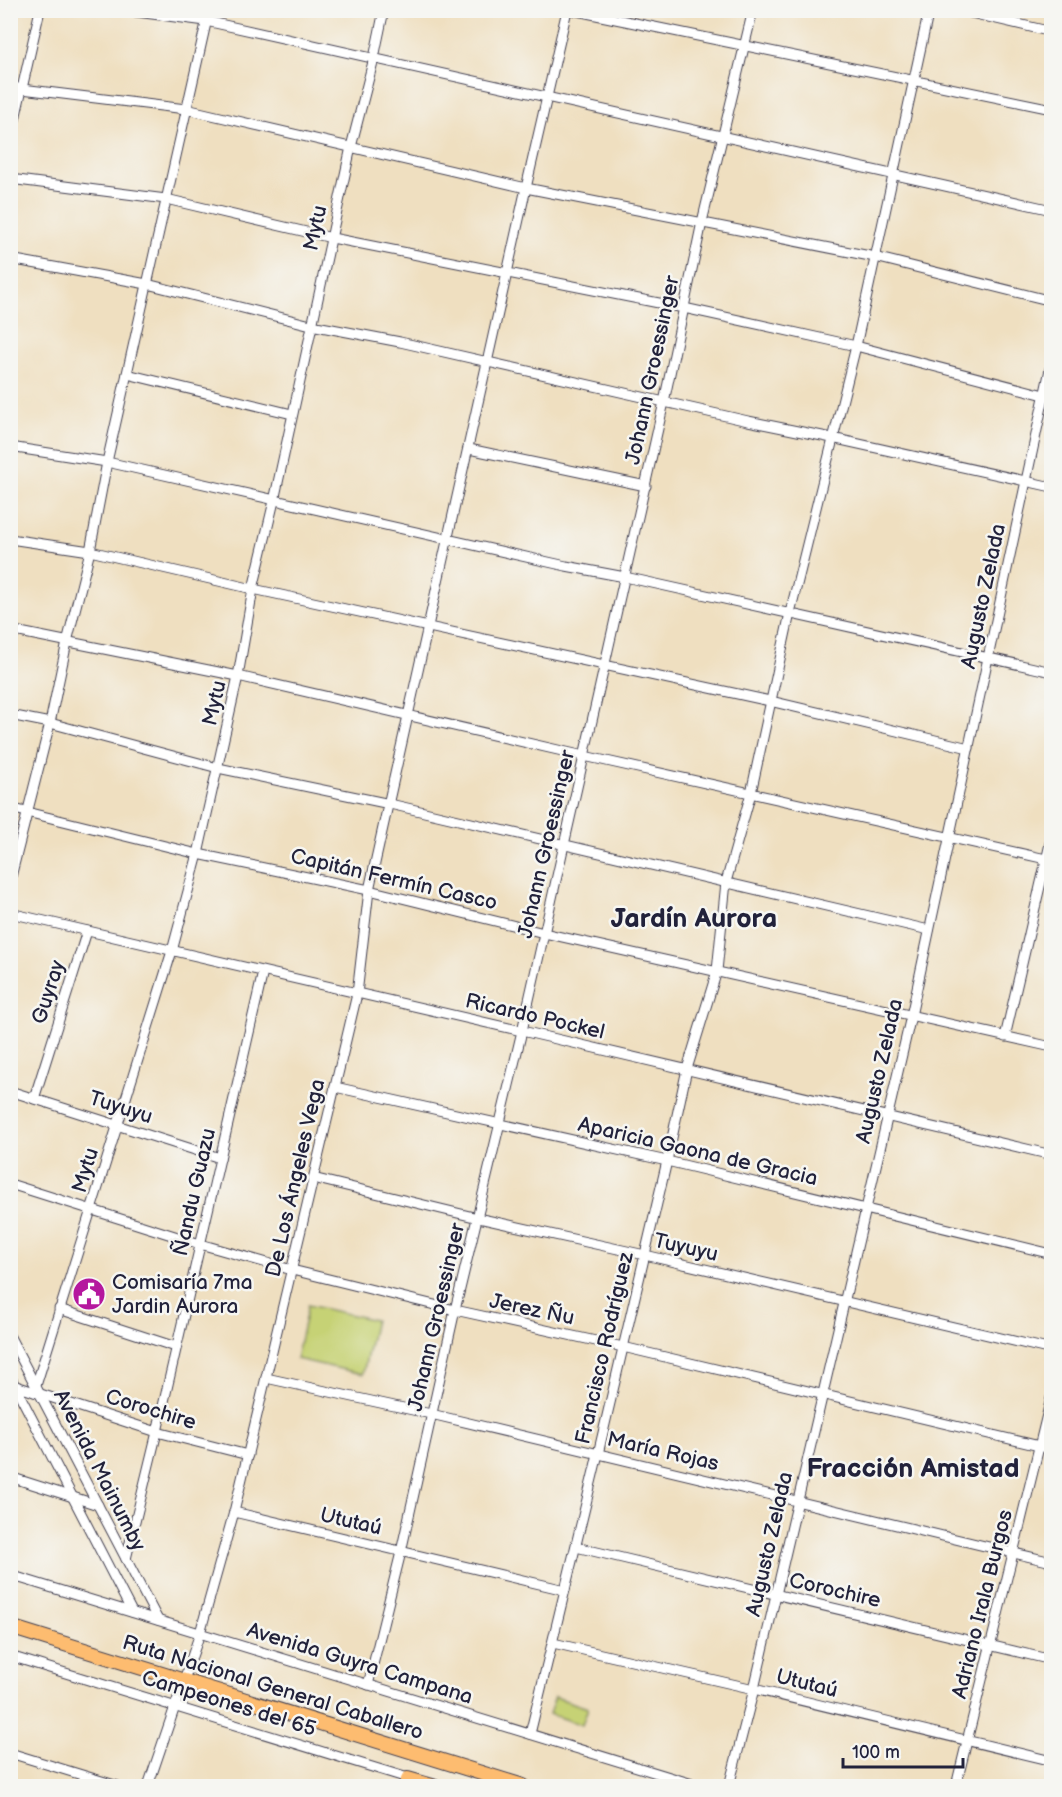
<svg xmlns="http://www.w3.org/2000/svg" width="1062" height="1797" font-family="'Balsamiq Sans',sans-serif">
  <style>
    .pitch { fill: #c6d274; stroke: #747a58; stroke-width: 1.5 }
    .lines { fill: none; stroke-linecap: round; stroke-linejoin: round }
    .minor-casing { stroke: #413e4f; stroke-width: 11 }
    .major-casing { stroke: #413e4f; stroke-width: 14 }
    .highway-casing { stroke: #413e4f; stroke-width: 16 }
    .minor { stroke: #fff; stroke-width: 9 }
    .major { stroke: #fdbc70; stroke-width: 12 }
    .highway { stroke: #fdbc70; stroke-width: 14 }
    .labels { text-anchor: middle; stroke-width: 5; stroke-linejoin: round; paint-order: stroke }
    .street-label { font-size: 21px; fill: #22223b; stroke: #f6f6f2 }
    .poi-label { font-size: 21px; fill: #22223b; stroke: #f6f6f2; text-anchor: start }
    .district-label { font-size: 27px; font-weight: bold; fill: #22223b; stroke: #f6f6f2 }
  </style>
  <rect width="100%" height="100%" fill="#f6f6f2"/>
  <filter id="ink" filterUnits="userSpaceOnUse"><feTurbulence type="fractalNoise" baseFrequency=".0167" numOctaves="2"/><feDisplacementMap in="SourceGraphic" scale="12" xChannelSelector="R" yChannelSelector="G"/><feConvolveMatrix kernelMatrix="1 2 1 2 8 2 1 2 1" color-interpolation-filters="sRGB"/></filter>
  <filter id="wash" filterUnits="userSpaceOnUse"><feTurbulence type="fractalNoise" baseFrequency=".008" numOctaves="4" result="noise"/><feDisplacementMap in="SourceGraphic" scale="24" xChannelSelector="R" yChannelSelector="G"/><feGaussianBlur stdDeviation="1.35" result="paint"/><feColorMatrix in="noise" values="0 0 0 0 0 0 0 0 0 0 0 0 0 0 0 0 0 1.4 0 .05"/><feComposite in="paint" operator="in"/></filter>
  <g filter="url(#wash)">
    <rect width="100%" height="100%" fill="#efdfc0"/>
    <g class="pitch">
      <polygon points="308,1305 375,1320 363,1374 296,1359"/>
      <polygon points="555,1697 588,1708 582,1725 549,1714"/>
    </g>
  </g>
  <g filter="url(#ink)">
    <g class="lines">
      <defs>
        <g id="minor">
          <polyline points="121,10 206,21 1052,210"/>
          <polyline points="572,10 1052,109"/>
          <polyline points="958,10 1052,32"/>
          <polyline points="10,86 22,89 186,109 526,188 875,257 1052,301"/>
          <polyline points="10,141 40,10"/>
          <polyline points="10,179 166,199 332,238 684,308 856,346 1044,395"/>
          <polyline points="10,259 147,284 311,325 400,342 748,421 832,438 1052,487"/>
          <polyline points="127,374 292,414"/>
          <polyline points="10,447 107,462 566,566 625,577 1052,672"/>
          <polyline points="469,449 646,486"/>
          <polyline points="10,539 90,551 253,589 770,701 969,748"/>
          <polyline points="10,630 238,676 584,756 1046,859"/>
          <polyline points="10,715 50,723 218,768 390,804 929,930"/>
          <polyline points="10,808 198,854 369,890 544,933 1052,1047"/>
          <polyline points="10,881 50,723 67,642 90,551 107,462 209,10"/>
          <polyline points="10,913 522,1031 1052,1155"/>
          <polyline points="1005,1037 1052,835"/>
          <polyline points="335,1087 667,1161 1052,1254"/>
          <polyline points="10,1091 220,1158"/>
          <polyline points="34,1099 87,931"/>
          <polyline points="313,1178 478,1218 645,1255 1052,1350"/>
          <polyline points="10,1184 200,1244 292,1270 455,1310 623,1347 1052,1449"/>
          <polyline points="59,1309 176,1347"/>
          <polyline points="10,1337 158,1620"/>
          <polyline points="10,1376 132,1612"/>
          <polyline points="266,1378 431,1414 1052,1562"/>
          <polyline points="13,1385 157,1432 248,1455"/>
          <polyline points="34,1392 172,951 198,854 238,676 253,589 274,501 351,147 374,58 384,10"/>
          <polyline points="10,1477 98,1505"/>
          <polyline points="234,1512 565,1590"/>
          <polyline points="576,1547 1052,1660"/>
          <polyline points="126,1559 157,1432 263,972"/>
          <polyline points="10,1575 699,1786"/>
          <polyline points="553,1643 754,1689 1052,1761"/>
          <polyline points="10,1656 408,1778"/>
          <polyline points="368,1685 401,1552 455,1310 522,1031 664,402 702,222 753,10"/>
          <polyline points="530,1734 598,1454 667,1161 687,1069 717,971 726,882 751,793 790,613 856,346 929,10"/>
          <polyline points="10,1753 118,1786"/>
          <polyline points="148,1786 200,1633 234,1512 357,994 369,890 526,188 567,10"/>
          <polyline points="729,1786 754,1689 911,1016 1052,360"/>
          <polyline points="956,1786 1052,1394"/>
        </g>
        <polyline id="major" points="404,1786 408,1778 436,1786"/>
        <polyline id="highway" points="10,1627 523,1786"/>
      </defs>
      <use href="#minor" class="minor-casing"/>
      <use href="#major" class="major-casing"/>
      <use href="#highway" class="highway-casing"/>
      <use href="#minor" class="minor"/>
      <use href="#major" class="major"/>
      <use href="#highway" class="highway"/>
    </g>
  </g>
  <defs>
    <symbol id="civic-disc" viewBox="-11 -11 22 22"><circle r="9.5" fill="#b5179e" stroke="#f6f6f2"/><path d="M-.6-6.5H3V-4.5H.6V-3L4-1V1h2V6H-6V1h2V-1L-.6-3ZM-1.2 2.5V6h2.4V2.5Z" fill="#fff"/></symbol>
  </defs>
  <g fill-rule="evenodd">
    <use href="#civic-disc" x="70" y="1275" width="38" height="38"/>
  </g>
  <g class="labels">
    <g class="street-label">
      <text transform="translate(315 228) rotate(-78)" y="7">Mytu</text>
      <text transform="translate(652 370) rotate(-78)" y="7">Johann Groessinger</text>
      <text transform="translate(983 596) rotate(-78)" y="7">Augusto Zelada</text>
      <text transform="translate(214 703) rotate(-77)" y="7">Mytu</text>
      <text transform="translate(546 844) rotate(-77)" y="7">Johann Groessinger</text>
      <text transform="translate(394 879) rotate(13)" y="7">Capitán Fermín Casco</text>
      <text transform="translate(48 992) rotate(-72)" y="7">Guyray</text>
      <text transform="translate(535 1016) rotate(13)" y="7">Ricardo Pockel</text>
      <text transform="translate(879 1071) rotate(-77)" y="7">Augusto Zelada</text>
      <text transform="translate(121 1107) rotate(18)" y="7">Tuyuyu</text>
      <text transform="translate(698 1151) rotate(13)" y="7">Aparicia Gaona de Gracia</text>
      <text transform="translate(85 1170) rotate(-73)" y="7">Mytu</text>
      <text transform="translate(295 1178) rotate(-77)" y="7">De Los Ángeles Vega</text>
      <text transform="translate(194 1192) rotate(-77)" y="7">Ñandu Guazu</text>
      <text transform="translate(686 1247) rotate(13)" y="7">Tuyuyu</text>
      <text transform="translate(532 1309) rotate(12)" y="7">Jerez Ñu</text>
      <text transform="translate(436 1317) rotate(-77)" y="7">Johann Groessinger</text>
      <text transform="translate(604 1348) rotate(-77)" y="7">Francisco Rodríguez</text>
      <text transform="translate(151 1409) rotate(17)" y="7">Corochire</text>
      <text transform="translate(663 1451) rotate(13)" y="7">María Rojas</text>
      <text transform="translate(100 1470) rotate(63)" y="7">Avenida Mainumby</text>
      <text transform="translate(351 1521) rotate(13)" y="7">Ututaú</text>
      <text transform="translate(769 1544) rotate(-77)" y="7">Augusto Zelada</text>
      <text transform="translate(835 1590) rotate(13)" y="7">Corochire</text>
      <text transform="translate(982 1604) rotate(-76)" y="7">Adriano Irala Burgos</text>
      <text transform="translate(360 1663) rotate(17)" y="7">Avenida Guyra Campana</text>
      <text transform="translate(807 1683) rotate(14)" y="7">Ututaú</text>
      <text transform="translate(273 1687) rotate(17)" y="7">Ruta Nacional General Caballero</text>
      <text transform="translate(229 1703) rotate(17)" y="7">Campeones del 65</text>
    </g>
    <g class="poi-label">
      <text x="112" y="1289">Comisaría 7ma<tspan x="112" dy="24">Jardin Aurora</tspan></text>
    </g>
    <g class="district-label">
      <text x="694" y="927">Jardín Aurora</text>
      <text x="913" y="1477">Fracción Amistad</text>
    </g>
  </g>
  <rect width="1062" height="1797" fill="none" stroke="#f6f6f2" stroke-width="36"/>
  <path d="M843 1758v9h120v-9" fill="none" stroke="#22223b" stroke-width="3"/>
  <text x="852" y="1758" font-size="18" fill="#22223b" stroke="#f6f6f2" stroke-width="4.5" paint-order="stroke">100 m</text>
</svg>
